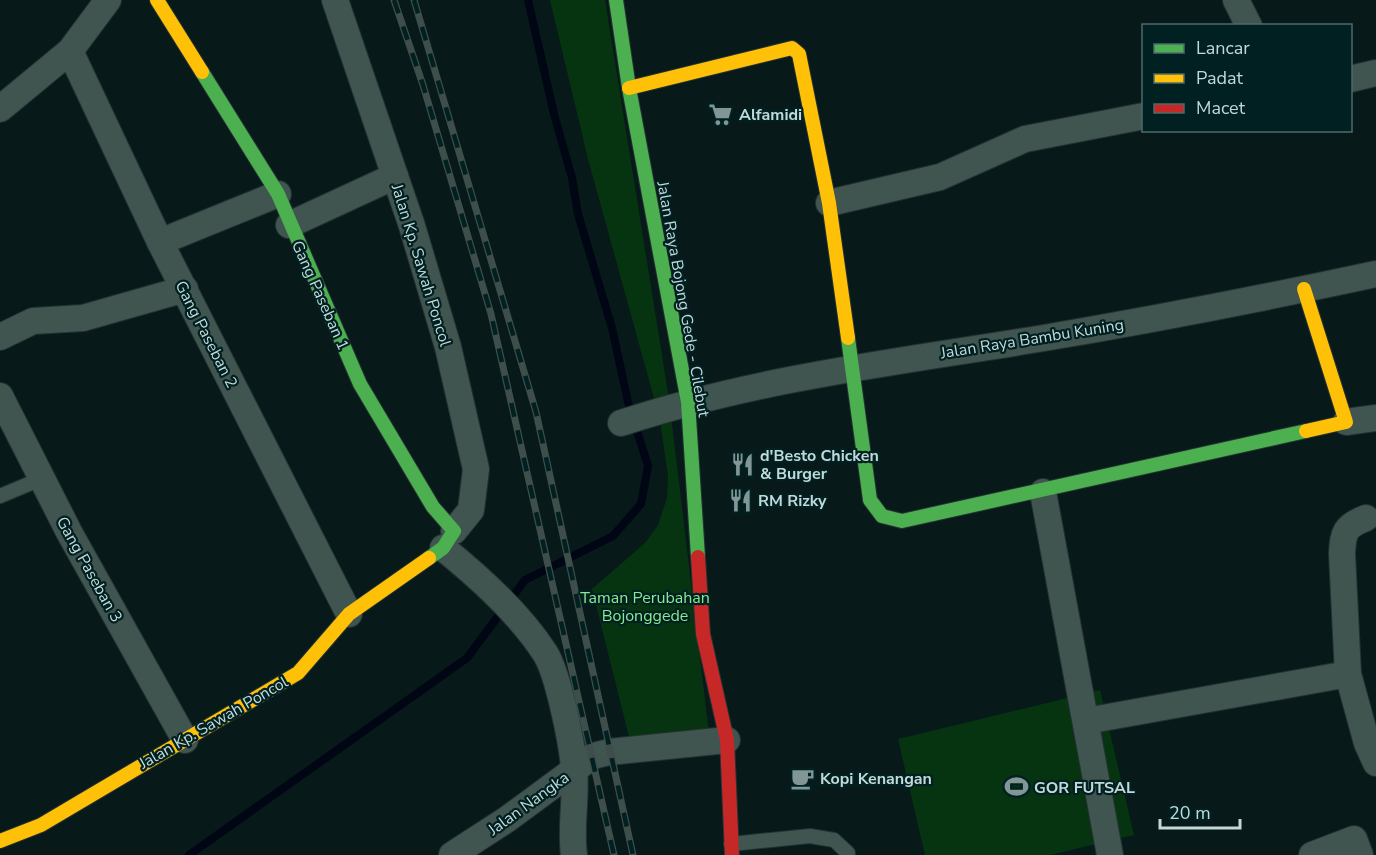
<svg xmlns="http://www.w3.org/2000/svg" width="1376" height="855" font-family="'Nunito Sans',sans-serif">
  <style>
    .green { fill: #063411 }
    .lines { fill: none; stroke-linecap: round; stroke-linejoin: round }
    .stream { stroke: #010614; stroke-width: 8 }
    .lane-casing { stroke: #243232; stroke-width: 16 }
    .street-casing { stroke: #243232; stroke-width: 28 }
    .fast-casing { stroke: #243232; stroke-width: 16 }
    .slow-casing { stroke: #243232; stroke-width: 16 }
    .jam-casing { stroke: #243232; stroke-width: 16 }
    .lane { stroke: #405450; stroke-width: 14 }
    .street { stroke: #405450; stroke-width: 26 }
    .fast { stroke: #4caf50; stroke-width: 14 }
    .slow { stroke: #ffc107; stroke-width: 14 }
    .jam { stroke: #c62828; stroke-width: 14 }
    .rail-casing { stroke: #3e4e4b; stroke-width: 7 }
    .rail { stroke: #002021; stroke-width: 4.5; stroke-dasharray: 14; stroke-linecap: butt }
    .labels { text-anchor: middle; stroke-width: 4.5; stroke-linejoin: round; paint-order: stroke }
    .poi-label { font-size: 16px; font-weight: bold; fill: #c3d9d9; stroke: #002021; text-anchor: start }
    .street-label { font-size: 16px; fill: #c3d9d9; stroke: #002021 }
    .park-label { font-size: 16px; fill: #88eb91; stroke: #002021 }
  </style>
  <rect width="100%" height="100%" fill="#081919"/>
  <g class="green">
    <polygon points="550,0 605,0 669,399 709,733 629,737 592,589 645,543 658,525 667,498 668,476 660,420 588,159"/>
    <polygon points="1100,690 1134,835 1050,855 925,855 898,739"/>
  </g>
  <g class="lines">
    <polyline class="stream" points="189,855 467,658 525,580 613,536 641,504 648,466 628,402 612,328 578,214 572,178 554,114 528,0"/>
    <defs>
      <g id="lane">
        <polyline points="0,496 43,478"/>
        <polyline points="731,844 810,836 834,840 848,853"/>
      </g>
      <g id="street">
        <polyline points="335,0 412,226 448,347 476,469 471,510 454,531"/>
        <polyline points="1236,0 1249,26"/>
        <polyline points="70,51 160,242 349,614"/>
        <polyline points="1350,79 1376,73"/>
        <polyline points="0,109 70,51 108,0"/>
        <polyline points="829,203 940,177 1025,139 1144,116"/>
        <polyline points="289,225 395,176"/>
        <polyline points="160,242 278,194"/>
        <polyline points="0,337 33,321 83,318 185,289"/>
        <polyline points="0,396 69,532 185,740"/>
        <polyline points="1346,422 1376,418"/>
        <path d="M 621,423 C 758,378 897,362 1038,339 C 1151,320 1264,298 1376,274"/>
        <polyline points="1043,492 1110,855"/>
        <path d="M 1366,518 C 1345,526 1343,532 1342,554 L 1348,674 L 1367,743 L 1376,763"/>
        <path d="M 443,548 C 479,577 520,614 545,653 C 558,673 572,743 574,768 C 577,797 570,826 574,855"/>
        <polyline points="1086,721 1348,674"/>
        <polyline points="452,855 506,820 593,756 609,752 727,740"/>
        <polyline points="1312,855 1354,839 1360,855"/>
      </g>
      <g id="fast">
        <polyline points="616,0 629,88 688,402 698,557"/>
        <polyline points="202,72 278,194 360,384 433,507 454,531 443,548 429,558"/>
        <polyline points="848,338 870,500 882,516 902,521 1306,431"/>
      </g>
      <g id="slow">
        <polyline points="157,0 202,72"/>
        <polyline points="629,88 792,48 799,54 829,203 848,338"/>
        <polyline points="1304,289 1346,422 1306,431"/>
        <polyline points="0,841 41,825 298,673 349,614 429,558"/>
      </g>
      <polyline id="jam" points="698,557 703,634 727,740 732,855"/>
    </defs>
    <use href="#lane" class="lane-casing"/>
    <use href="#street" class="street-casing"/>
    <use href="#fast" class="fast-casing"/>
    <use href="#slow" class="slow-casing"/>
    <use href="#jam" class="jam-casing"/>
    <use href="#lane" class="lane"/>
    <use href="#street" class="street"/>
    <use href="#fast" class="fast"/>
    <use href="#slow" class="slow"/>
    <use href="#jam" class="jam"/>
    <defs>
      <g id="rail">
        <polyline points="394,0 423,85 491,314 614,855"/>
        <polyline points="414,0 536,412 633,855"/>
      </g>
    </defs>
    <use href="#rail" class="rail-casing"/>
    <use href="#rail" class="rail"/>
  </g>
  <defs>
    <symbol id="supermarket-bare" viewBox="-9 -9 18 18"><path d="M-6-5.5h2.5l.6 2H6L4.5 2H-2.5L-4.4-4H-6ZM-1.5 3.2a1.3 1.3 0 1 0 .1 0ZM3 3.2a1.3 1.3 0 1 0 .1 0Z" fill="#829696" stroke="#002021" stroke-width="2.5" paint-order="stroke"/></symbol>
    <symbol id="restaurant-bare" viewBox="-9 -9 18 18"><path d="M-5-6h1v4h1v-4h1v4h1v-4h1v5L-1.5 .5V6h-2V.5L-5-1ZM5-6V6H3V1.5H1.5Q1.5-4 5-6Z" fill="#829696" stroke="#002021" stroke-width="2.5" paint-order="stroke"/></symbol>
    <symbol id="cafe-bare" viewBox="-9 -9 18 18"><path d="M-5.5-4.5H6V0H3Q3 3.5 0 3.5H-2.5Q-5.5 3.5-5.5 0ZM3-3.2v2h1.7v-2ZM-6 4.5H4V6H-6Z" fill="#829696" stroke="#002021" stroke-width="2.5" paint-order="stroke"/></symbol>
    <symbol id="stadium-bare" viewBox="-9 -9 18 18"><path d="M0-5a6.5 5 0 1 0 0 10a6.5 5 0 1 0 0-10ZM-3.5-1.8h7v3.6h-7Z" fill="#829696" stroke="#002021" stroke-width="2.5" paint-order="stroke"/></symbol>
  </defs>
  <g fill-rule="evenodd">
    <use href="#supermarket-bare" x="704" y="98" width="33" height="33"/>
    <use href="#restaurant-bare" x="726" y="448" width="33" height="33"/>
    <use href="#restaurant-bare" x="724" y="484" width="33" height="33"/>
    <use href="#cafe-bare" x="786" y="762" width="33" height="33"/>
    <use href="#stadium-bare" x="1000" y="770" width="33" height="33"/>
  </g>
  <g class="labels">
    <g class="poi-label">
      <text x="739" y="120">Alfamidi</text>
      <text x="760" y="461">d'Besto Chicken<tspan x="760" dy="18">&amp; Burger</tspan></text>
      <text x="758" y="506">RM Rizky</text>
      <text x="820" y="784">Kopi Kenangan</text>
      <text x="1034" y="793">GOR FUTSAL</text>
    </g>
    <g class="street-label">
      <text transform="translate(422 265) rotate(73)" y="6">Jalan Kp. Sawah Poncol</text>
      <text transform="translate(321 295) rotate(66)" y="6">Gang Paseban 1</text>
      <text transform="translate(684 299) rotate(80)" y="6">Jalan Raya Bojong Gede - Cilebut</text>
      <text transform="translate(207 334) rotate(63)" y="6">Gang Paseban 2</text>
      <text transform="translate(1032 338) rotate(-9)" y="6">Jalan Raya Bambu Kuning</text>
      <text transform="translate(90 569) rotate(61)" y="6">Gang Paseban 3</text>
      <text transform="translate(213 722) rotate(-30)" y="6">Jalan Kp. Sawah Poncol</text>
      <text transform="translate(528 803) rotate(-36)" y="6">Jalan Nangka</text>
    </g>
    <g class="park-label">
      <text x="645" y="603">Taman Perubahan<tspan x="645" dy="18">Bojonggede</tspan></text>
    </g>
  </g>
  <rect x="1142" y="24" width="210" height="108" fill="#002021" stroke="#4e6a6b" stroke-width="1.5"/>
  <rect x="1154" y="44" width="30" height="9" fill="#4caf50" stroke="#4e6a6b" stroke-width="1.5"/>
  <text x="1196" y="54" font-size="18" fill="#c3d9d9">Lancar</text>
  <rect x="1154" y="74" width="30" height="9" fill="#ffc107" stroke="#4e6a6b" stroke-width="1.5"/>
  <text x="1196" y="84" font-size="18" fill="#c3d9d9">Padat</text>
  <rect x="1154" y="104" width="30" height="9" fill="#c62828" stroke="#4e6a6b" stroke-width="1.5"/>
  <text x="1196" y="114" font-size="18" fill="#c3d9d9">Macet</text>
  <path d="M1160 819v9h80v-9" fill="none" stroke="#c3d9d9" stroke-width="3"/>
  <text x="1169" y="819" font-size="18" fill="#c3d9d9" stroke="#002021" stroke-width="4.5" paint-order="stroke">20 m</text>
</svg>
